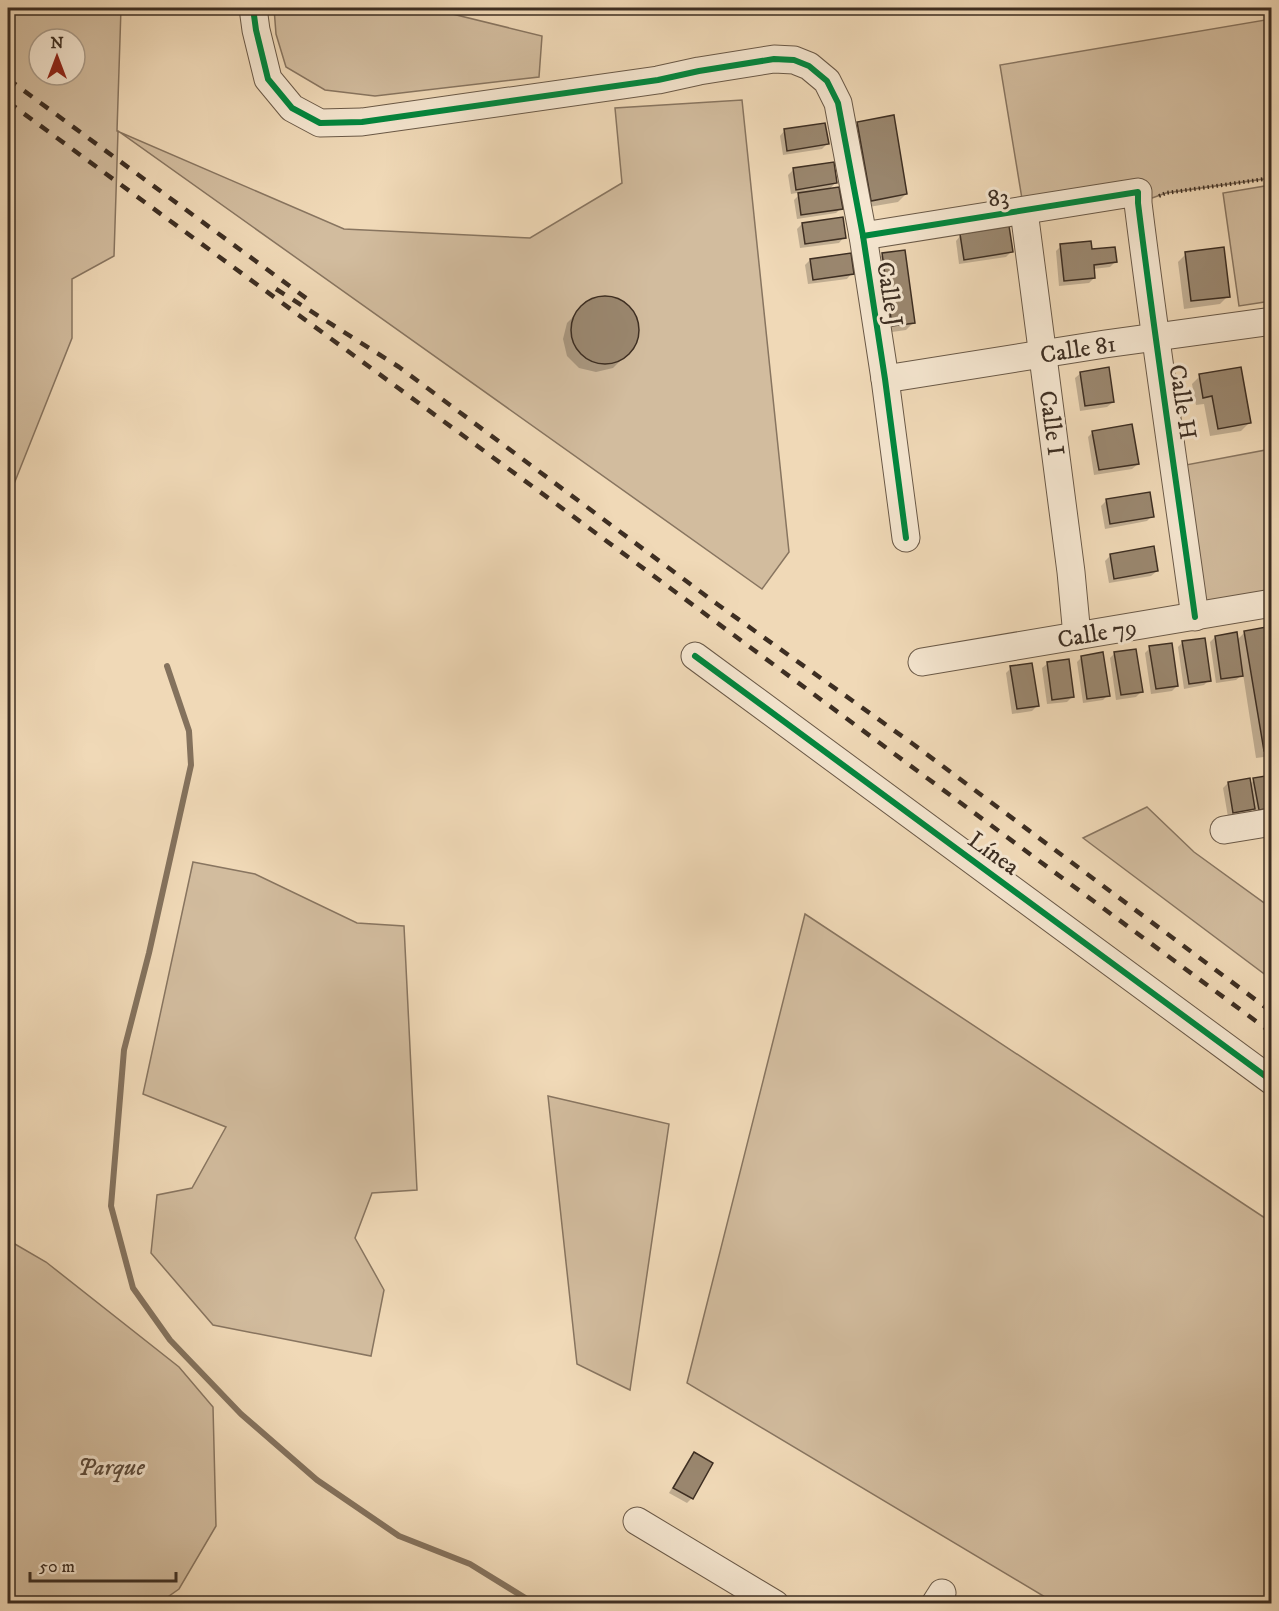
<svg xmlns="http://www.w3.org/2000/svg" width="1279" height="1611" font-family="'IM FELL DW Pica',serif">
  <style>
    .green { fill: #d2bc9e; stroke: #887560; stroke-width: 1.5; fill-rule: evenodd }
    .shadow { fill: #0003 }
    .lines { fill: none; stroke-linecap: round; stroke-linejoin: round }
    .stream { stroke: #84725d; stroke-width: 6 }
    .building { fill: #9a876f; stroke: #3d2e22; stroke-width: 1.5 }
    .minor-casing { stroke: #6a5947; stroke-width: 29 }
    .path { stroke: #3d2e22; stroke-width: 4; stroke-dasharray: 1.5 3; stroke-linecap: butt }
    .minor { stroke: #f5e6d0; stroke-width: 27 }
    .rail { stroke: #3d2e22; stroke-width: 4.5; stroke-dasharray: 10 10; stroke-linecap: butt }
    .cycleway-casing { stroke: #f5e6d0; stroke-width: 10 }
    .cycleway { stroke: #00873e; stroke-width: 6 }
    .labels { text-anchor: middle; stroke-width: 6; stroke-linejoin: round; paint-order: stroke }
    .street-label { font-size: 24px; fill: #3d2e22; stroke: #f5e6d0 }
    .park-label { font-size: 24px; font-style: italic; fill: #5b4a3b; stroke: #f5e6d0 }
  </style>
  <rect width="100%" height="100%" fill="#f0d9b7"/>
  <filter id="stains"><feTurbulence type="fractalNoise" baseFrequency=".00333" numOctaves="4"/><feColorMatrix values="0 0 0 0 .2 0 0 0 0 .09 0 0 0 0 .02 0 0 0 .5 -.17"/></filter>
  <radialGradient id="worn" r=".72"><stop offset=".6" stop-color="#630" stop-opacity="0"/><stop offset="1" stop-color="#630" stop-opacity=".3"/></radialGradient>
  <g class="green">
    <path d="M 8,8 L 121,8 L 117,131 L 344,229 L 530,238 L 622,183 L 615,108 L 742,100 L 789,552 L 762,589 L 118,131 L 114,256 L 72,279 L 72,338 L 8,499 ZM 39,39 L 75,39 L 75,75 L 39,75 Z"/>
    <polygon points="274,8 428,8 542,36 539,77 375,96 325,90 286,67 276,34"/>
    <polygon points="1265,20 1272,68 1271,178 1166,193 1138,203 1024,211 1000,65"/>
    <polygon points="1271,185 1271,301 1239,306 1223,193"/>
    <polygon points="1271,449 1271,603 1195,617 1175,467"/>
    <polygon points="1147,807 1194,852 1271,908 1271,979 1083,838"/>
    <polygon points="193,862 255,874 357,923 404,926 417,1190 372,1193 355,1238 384,1290 371,1356 213,1325 151,1253 157,1195 192,1188 226,1127 143,1094"/>
    <polygon points="805,914 1271,1222 1271,1603 1055,1603 687,1383"/>
    <polygon points="548,1096 669,1124 630,1390 577,1364"/>
    <polygon points="8,1240 46,1262 179,1367 213,1407 216,1526 179,1589 159,1603 8,1603"/>
  </g>
  <g class="shadow">
    <polygon points="858,123 906,194 898,202 863,208 850,131"/>
    <polygon points="785,130 827,144 822,149 783,155 780,136"/>
    <polygon points="793,170 835,183 828,191 841,208 836,213 797,219 794,200 802,192 791,194 788,175"/>
    <polygon points="802,224 844,237 839,243 800,248 797,229"/>
    <polygon points="961,235 1011,252 1006,257 959,264 956,241"/>
    <polygon points="1061,246 1090,251 1115,262 1110,267 1093,269 1094,278 1089,283 1059,286 1056,251"/>
    <polygon points="883,254 914,322 906,330 885,333 875,263"/>
    <polygon points="1186,254 1228,296 1220,304 1184,309 1178,262"/>
    <polygon points="810,260 852,273 847,279 808,284 805,265"/>
    <polygon points="605,297 622,302 634,314 638,330 634,347 613,368 596,372 579,368 567,356 563,339 567,323 588,302"/>
    <polygon points="1081,373 1113,402 1107,407 1080,411 1075,378"/>
    <polygon points="1200,376 1249,423 1241,431 1210,436 1204,404 1196,405 1192,384"/>
    <polygon points="1093,432 1138,464 1132,469 1094,475 1088,437"/>
    <polygon points="1106,501 1152,516 1147,521 1105,529 1101,506"/>
    <polygon points="1110,556 1157,571 1151,576 1109,583 1105,561"/>
    <polygon points="1272,628 1272,756 1256,758 1243,674 1236,680 1216,683 1210,642 1215,637 1236,641 1245,632"/>
    <polygon points="1183,642 1209,680 1204,685 1184,689 1178,647"/>
    <polygon points="1150,648 1177,686 1172,691 1151,694 1145,653"/>
    <polygon points="1115,653 1141,692 1136,697 1116,700 1110,658"/>
    <polygon points="1082,657 1108,695 1103,700 1083,703 1077,662"/>
    <polygon points="1048,663 1072,697 1067,702 1047,704 1042,668"/>
    <polygon points="1011,668 1037,706 1032,711 1012,714 1006,673"/>
    <polygon points="1272,777 1272,811 1254,814 1253,809 1248,814 1228,817 1223,788 1228,783 1250,784 1254,780"/>
    <polygon points="694,1454 692,1498 687,1503 669,1493 689,1459"/>
  </g>
  <g class="lines">
    <polyline class="stream" points="167,666 189,731 191,765 149,953 124,1050 111,1206 133,1288 170,1340 241,1414 317,1480 399,1536 470,1564 535,1604"/>
  </g>
  <g class="building">
    <polygon points="894,115 907,194 871,201 857,122"/>
    <polygon points="825,123 829,144 787,151 784,129"/>
    <polygon points="834,162 837,183 796,190 793,168"/>
    <polygon points="839,187 843,209 801,215 798,193"/>
    <polygon points="843,217 846,238 805,244 802,223"/>
    <polygon points="1009,226 1013,252 964,260 960,234"/>
    <polygon points="1091,241 1092,249 1115,247 1117,262 1094,265 1095,278 1064,281 1060,244"/>
    <polygon points="1224,247 1230,297 1191,301 1185,252"/>
    <polygon points="905,250 915,323 892,326 882,253"/>
    <polygon points="851,253 854,274 813,280 810,259"/>
    <circle cx="605" cy="330" r="34"/>
    <polygon points="1109,367 1114,402 1085,406 1080,372"/>
    <polygon points="1241,367 1251,423 1218,429 1212,396 1203,398 1199,374"/>
    <polygon points="1132,424 1139,464 1099,470 1092,431"/>
    <polygon points="1150,492 1154,517 1110,524 1106,499"/>
    <polygon points="1154,546 1158,571 1114,579 1110,554"/>
    <polygon points="1272,626 1272,750 1264,751 1244,631"/>
    <polygon points="1237,632 1243,676 1221,679 1215,636"/>
    <polygon points="1205,638 1211,681 1189,684 1182,641"/>
    <polygon points="1172,643 1178,686 1156,689 1149,646"/>
    <polygon points="1136,649 1143,692 1121,695 1114,652"/>
    <polygon points="1103,652 1110,696 1087,699 1081,656"/>
    <polygon points="1069,659 1074,697 1052,700 1047,662"/>
    <polygon points="1032,663 1039,706 1017,709 1010,666"/>
    <polygon points="1272,775 1272,808 1259,810 1253,778"/>
    <polygon points="1250,778 1255,809 1233,813 1228,782"/>
    <polygon points="694,1452 713,1463 693,1499 673,1488"/>
  </g>
  <g class="lines">
    <defs>
      <g id="minor">
        <polyline points="253,8 256,30 268,79 292,108 320,123 362,122 658,80 699,71 774,59 794,60 809,66 827,81 838,103 863,236 885,379 906,538"/>
        <polyline points="1024,211 1071,572 1077,636"/>
        <path d="M 863,236 L 1138,192 L 1138,203 C 1155,341 1176,479 1195,617"/>
        <polyline points="885,379 1105,344 1272,321"/>
        <polyline points="695,656 1272,1081"/>
        <polyline points="922,662 1272,603"/>
        <polyline points="1224,830 1272,822"/>
        <polyline points="637,1521 775,1604"/>
        <polyline points="935,1604 942,1593"/>
      </g>
    </defs>
    <use href="#minor" class="minor-casing"/>
    <polyline class="path" points="1159,196 1166,193 1272,178"/>
    <use href="#minor" class="minor"/>
    <g class="rail">
      <polyline points="8,79 310,301"/>
      <polyline points="8,102 551,500 1272,1033"/>
      <polyline points="276,289 399,367 717,604 913,744 1272,1012"/>
    </g>
    <defs>
      <g id="cycleway">
        <polyline points="253,8 256,30 268,79 292,108 320,123 362,122 658,80 699,71 774,59 794,60 809,66 827,81 838,103 863,236 885,379 906,538"/>
        <path d="M 863,236 L 1138,192 L 1138,203 C 1155,341 1176,479 1195,617"/>
        <polyline points="695,656 1272,1081"/>
      </g>
    </defs>
    <use href="#cycleway" class="cycleway-casing"/>
    <use href="#cycleway" class="cycleway"/>
  </g>
  <g class="labels">
    <g class="street-label">
      <text transform="translate(998 197) rotate(-9)" y="8">83</text>
      <text transform="translate(890 294) rotate(81)" y="8">Calle J</text>
      <text transform="translate(1078 349) rotate(-9)" y="8">Calle 81</text>
      <text transform="translate(1183 402) rotate(81)" y="8">Calle H</text>
      <text transform="translate(1052 423) rotate(82)" y="8">Calle I</text>
      <text transform="translate(1097 633) rotate(-10)" y="8">Calle 79</text>
      <text transform="translate(994 853) rotate(36)" y="8">Línea</text>
    </g>
    <g class="park-label">
      <text x="111" y="1475">Parque</text>
    </g>
  </g>
  <rect width="1279" height="1611" fill="none" stroke="#f0d9b7" stroke-width="30"/>
  <rect x="9" y="9" width="1261" height="1593" fill="none" stroke="#3d2e22" stroke-width="3"/>
  <rect x="15" y="15" width="1249" height="1581" fill="none" stroke="#3d2e22" stroke-width="1.5"/>
  <g transform="translate(57 57)"><circle r="28" fill="#f5e6d0" stroke="#ab9c8a" stroke-width="1.5"/>
  <path d="M0-4.5L10 22L0 15L-10 22Z" fill="#8f2418"/>
  <text y="-9" font-size="16" font-weight="bold" text-anchor="middle" fill="#3d2e22">N</text>
  </g>
  <path d="M30 1572v9h146v-9" fill="none" stroke="#3d2e22" stroke-width="3"/>
  <text x="39" y="1572" font-size="18" fill="#3d2e22" stroke="#f5e6d0" stroke-width="4.5" paint-order="stroke">50 m</text>
  <rect width="100%" height="100%" filter="url(#stains)"/>
  <rect width="100%" height="100%" fill="url(#worn)"/>
</svg>
